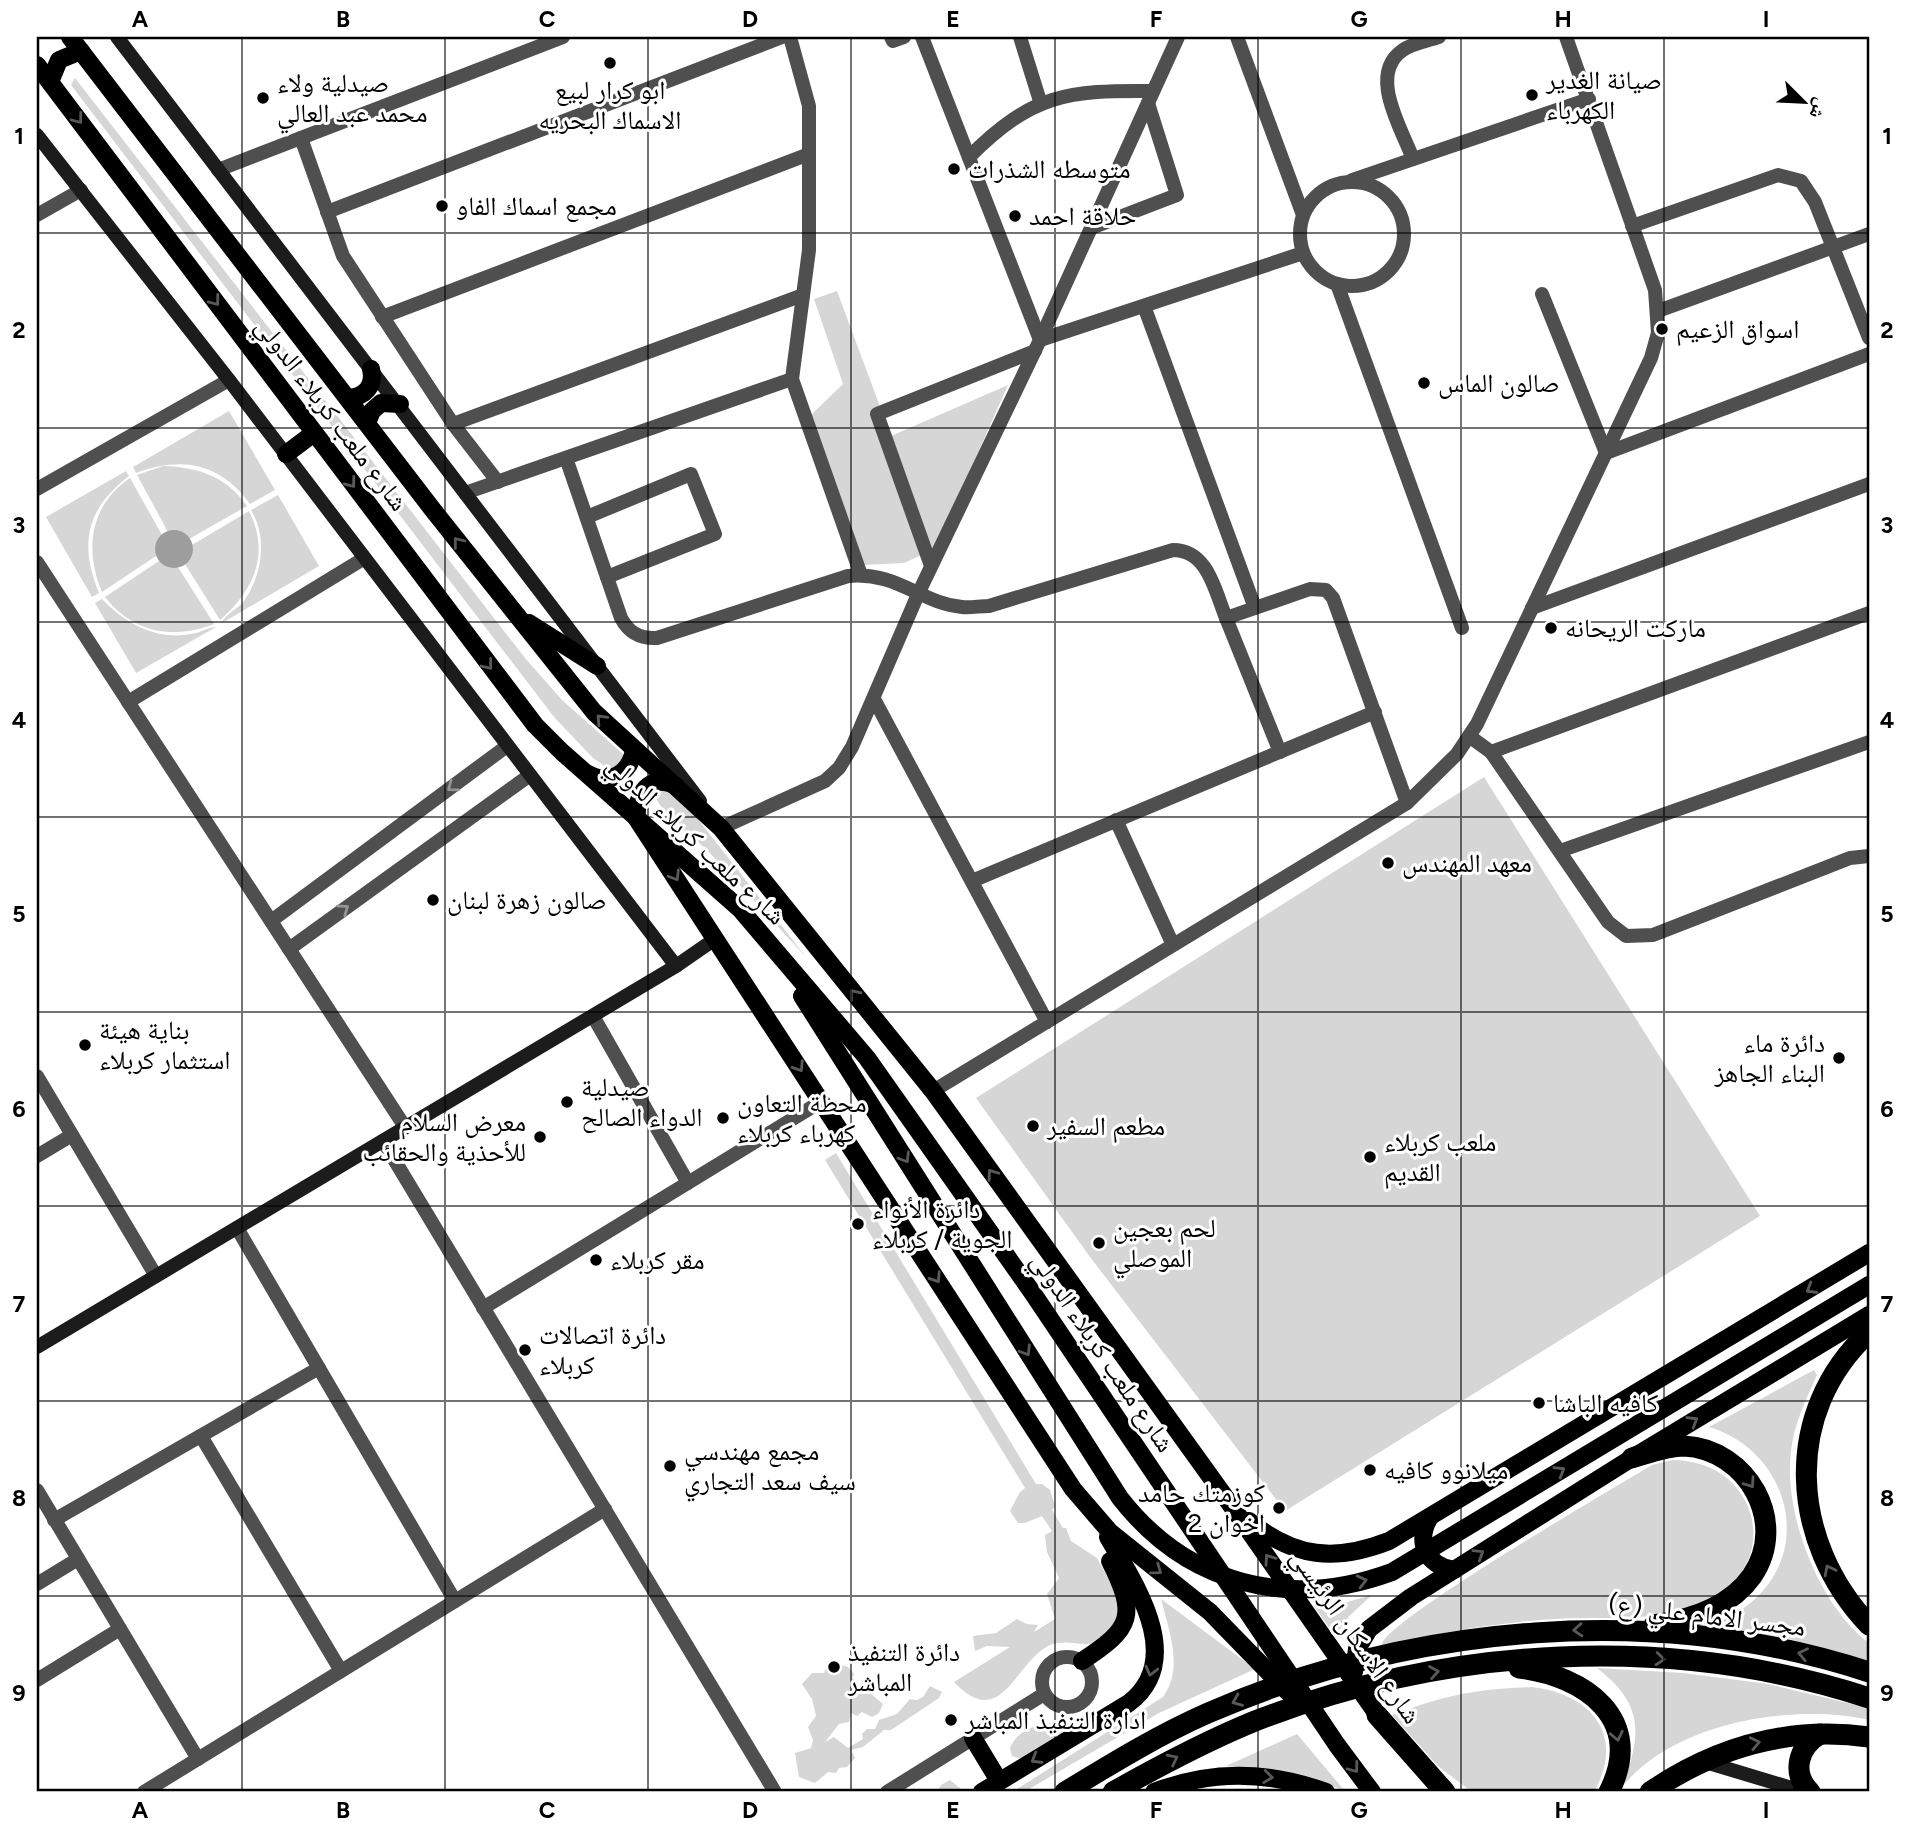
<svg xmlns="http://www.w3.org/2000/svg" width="1906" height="1829" font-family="Figtree,'Noto Naskh Arabic',sans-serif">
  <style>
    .green { fill: #d6d6d6 }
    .water { fill: #9d9d9d }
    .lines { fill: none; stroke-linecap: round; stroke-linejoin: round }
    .street { stroke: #4f4f4f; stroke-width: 14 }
    .secondary { stroke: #1c1c1c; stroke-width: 14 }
    .primary { stroke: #000; stroke-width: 18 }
    .highway { stroke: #000; stroke-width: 21 }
    .oneway { stroke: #595959 }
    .oneway2 { stroke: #959595 }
    .grid { fill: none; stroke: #000; stroke-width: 2; stroke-opacity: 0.55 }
    .poi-dot { fill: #000; stroke: #fff; stroke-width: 2.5 }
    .labels { text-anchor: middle; stroke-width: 6; stroke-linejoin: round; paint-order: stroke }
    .poi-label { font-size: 26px; fill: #000; stroke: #fff; text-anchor: start }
    .street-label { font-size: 26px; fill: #000; stroke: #fff }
    .neatline { fill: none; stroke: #000; stroke-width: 2.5 }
    .grid-label { font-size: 23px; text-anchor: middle; font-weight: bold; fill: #000 }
  </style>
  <rect width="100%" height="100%" fill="#fff"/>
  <g class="green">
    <polygon points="75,78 525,658 562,700 624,755 626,760 612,771 593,758 554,717 71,85"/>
    <polygon points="837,291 891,436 1008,385 935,549 904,563 863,565 808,418 843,384 814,299"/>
    <path d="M 229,411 L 275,490 L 250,504 C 220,463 182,456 136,473 L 133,467 Z"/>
    <path d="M 163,466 C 198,467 226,476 247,506 L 189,539 L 174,531 L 168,532 L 137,475 Z"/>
    <path d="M 126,471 L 129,476 C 86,509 79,544 99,593 L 92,597 L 46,517 Z"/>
    <path d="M 130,478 L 162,535 L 155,550 L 156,556 L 102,592 C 84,550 90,505 130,478 Z"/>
    <path d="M 278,495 L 319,566 L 222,623 C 224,615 238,609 244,601 C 262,575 268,538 251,510 Z"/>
    <path d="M 249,511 C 271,555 253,591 220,620 L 185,564 L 191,557 L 192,545 Z"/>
    <path d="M 159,561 L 178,567 L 214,624 C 173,640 133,633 105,597 Z"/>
    <path d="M 102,599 C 127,625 159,642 196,633 C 203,631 210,627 216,627 L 136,673 L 95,603 Z"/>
    <polygon points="1484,777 1760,1216 1285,1511 1090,1257 976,1098"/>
    <polygon points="657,786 683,800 806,957 707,850 665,812 654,796"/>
    <path d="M 836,1153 L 1036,1484 L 1042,1484 L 1050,1490 L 1055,1506 L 1052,1510 L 1063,1528 L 1066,1528 L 1071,1541 L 1097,1558 L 1121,1602 L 1120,1619 C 1113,1626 1105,1638 1097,1642 C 1083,1648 1068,1638 1050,1645 C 1015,1661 1002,1733 954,1682 L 1010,1647 L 987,1646 L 975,1651 L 973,1636 L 996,1633 L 1017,1619 L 1027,1624 L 1038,1625 L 1034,1632 L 1055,1619 L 1047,1594 L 1059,1578 L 1047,1552 L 1045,1535 L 1052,1531 L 1042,1516 L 1025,1523 L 1018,1523 L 1010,1511 L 1020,1492 L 1025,1488 L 825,1160 Z"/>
    <path d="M 1814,1370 L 1817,1375 C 1806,1399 1794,1424 1791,1451 C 1783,1513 1819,1606 1869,1643 L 1869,1661 L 1786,1638 L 1711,1626 C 1728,1616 1746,1610 1760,1594 C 1814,1537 1781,1448 1709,1427 Z"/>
    <path d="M 1672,1460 C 1762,1460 1785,1570 1702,1604 C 1656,1623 1603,1616 1555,1619 C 1519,1621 1484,1626 1449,1632 C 1429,1636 1403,1648 1382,1645 C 1381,1623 1619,1485 1652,1465 Z"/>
    <polygon points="1372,1595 1349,1616 1335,1636 1314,1606 1333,1606"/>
    <path d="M 1161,1599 L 1255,1669 L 1159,1713 L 1024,1792 L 1012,1792 L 1163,1697 C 1184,1668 1169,1631 1161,1599 Z"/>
    <polygon points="834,1663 848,1667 854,1674 852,1678 858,1681 855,1687 865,1691 869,1687 874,1690 871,1694 883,1704 879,1713 872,1717 862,1712 857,1716 851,1713 849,1722 839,1724 825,1742 834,1737 848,1748 863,1739 862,1734 867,1729 875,1729 879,1720 897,1714 910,1699 917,1700 923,1697 930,1686 942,1692 939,1698 891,1730 884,1730 863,1747 851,1750 855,1758 847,1767 839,1768 836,1773 828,1772 815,1783 799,1777 795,1753 811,1748 813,1740 808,1727 816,1716 812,1699 802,1684 812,1673 824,1673 828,1664"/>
    <path d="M 1597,1668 L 1683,1673 L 1768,1684 L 1869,1708 L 1869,1720 C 1792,1703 1674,1722 1622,1787 C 1642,1735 1644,1704 1597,1668 Z"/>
    <path d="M 1532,1687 C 1591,1694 1626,1735 1594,1792 L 1472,1792 L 1438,1766 L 1392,1715 C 1445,1695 1476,1689 1532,1687 Z"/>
    <path d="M 1076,1722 L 1063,1735 L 1024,1760 L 1012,1756 L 1010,1748 C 1021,1722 1052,1723 1076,1722 Z"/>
    <polygon points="1297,1734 1344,1790 1288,1772 1226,1766"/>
    <polygon points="950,1780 961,1789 959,1792 937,1792 941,1785"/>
  </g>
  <circle class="water" cx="174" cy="549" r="19"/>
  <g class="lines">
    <g class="street">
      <polyline points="790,37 809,106 809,250 792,379 861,575"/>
      <polyline points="891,37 893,41 904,37"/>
      <polyline points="922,37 1040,340 1303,253"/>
      <polyline points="1020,37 1040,101"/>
      <polyline points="1237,37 1303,215"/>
      <polyline points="301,138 343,256 453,424 498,482"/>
      <path d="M 969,157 C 1032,94 1067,90 1153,91"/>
      <path d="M 1413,159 C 1402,129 1367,74 1403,50 C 1413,43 1428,41 1439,37"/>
      <polyline points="218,170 563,37"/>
      <polyline points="1352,180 1589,99"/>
      <circle cx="1352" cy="234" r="52"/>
      <polyline points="327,212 782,37"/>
      <polyline points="37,215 81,190"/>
      <polyline points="1632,226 1778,175 1801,181 1815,202 1869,338"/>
      <polyline points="1091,228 1177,195 1148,103"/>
      <polyline points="1337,284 1462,628"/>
      <polyline points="1542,294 1606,453 1869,354"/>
      <polyline points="1144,306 1255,608"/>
      <polyline points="1658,311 1869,234"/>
      <polyline points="382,317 809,154"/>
      <polyline points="453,424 803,295"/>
      <path d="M 566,458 L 621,618 C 629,633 640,639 657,638 L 848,576 C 897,571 920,603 962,607 C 970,608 980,606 989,606 L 1173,550 C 1208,550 1215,591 1226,618 L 1310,589 L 1326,590 L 1333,598 L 1407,803"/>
      <polyline points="37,489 229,380"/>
      <polyline points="465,493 792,379"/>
      <polyline points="587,517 691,474 715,534 607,577"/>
      <polyline points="37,562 405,1127"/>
      <polyline points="931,566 877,414 1035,351"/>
      <polyline points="1532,608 1869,484"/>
      <polyline points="1226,618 1280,752"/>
      <polyline points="874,699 1047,1022"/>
      <polyline points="128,702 363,559"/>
      <polyline points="1469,736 1491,752 1869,613"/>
      <polyline points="1491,752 1608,922 1626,936 1653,935 1850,858 1869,856"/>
      <polyline points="1116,820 1173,945"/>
      <polyline points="721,828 825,781 839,768 852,747 919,592 1040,340 1178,37"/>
      <polyline points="1560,851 1869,742"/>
      <polyline points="972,881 1375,712"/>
      <polyline points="271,921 507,746"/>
      <polyline points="289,949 530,775"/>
      <polyline points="593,1016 688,1183"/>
      <polyline points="37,1076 156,1276"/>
      <polyline points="933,1091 1407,803 1457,754 1477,724 1651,358 1658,333 1655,290 1566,37"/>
      <polyline points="383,1141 775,1792"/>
      <polyline points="37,1156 72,1135"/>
      <polyline points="237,1228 455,1601"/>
      <polyline points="483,1308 822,1101"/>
      <polyline points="201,1436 341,1671"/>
      <polyline points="37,1490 198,1759"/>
      <polyline points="54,1520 319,1368"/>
      <polyline points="37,1584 78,1559"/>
      <circle cx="1067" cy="1682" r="25"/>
      <polyline points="37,1680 120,1629"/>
      <polyline points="144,1792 605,1509"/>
      <polyline points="887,1792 1044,1694"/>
    </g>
    <g class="secondary">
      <polyline points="117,37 700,801"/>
      <polyline points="37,135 229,380 676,966"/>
      <polyline points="37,1347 676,966 715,939"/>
      <polyline points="1702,1761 1805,1792"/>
    </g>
    <g class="primary">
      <polyline points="70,37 433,510 594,712 721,828 933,1091 1233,1508 1384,1724"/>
      <polyline points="37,65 535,725 562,752 740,909 867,1058 1032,1292 1337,1745 1372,1792"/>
      <polyline points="50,82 59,60 81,51"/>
      <path d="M 348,398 C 365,397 375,386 371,369"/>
      <polyline points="367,423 372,411 381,403 400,404"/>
      <polyline points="286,454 314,433"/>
      <polyline points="529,623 597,666"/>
      <path d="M 588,774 C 610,786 630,773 634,750"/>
      <path d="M 676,786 C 649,772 635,795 637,819 L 1073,1489 L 1110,1532 L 1210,1612 L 1289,1693"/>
      <path d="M 802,996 L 1120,1498 C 1188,1585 1289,1610 1392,1572 L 1869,1285"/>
      <path d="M 1430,1517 C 1415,1541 1426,1566 1454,1570"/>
      <path d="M 1249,1521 C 1295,1558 1335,1562 1389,1541 L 1869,1253"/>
      <path d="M 1082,1661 C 1133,1628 1137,1615 1110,1561"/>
      <polyline points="1354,1672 1357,1649 1369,1629 1411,1597 1632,1458 1869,1315"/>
      <polyline points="973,1738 999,1781"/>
      <path d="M 982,1792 L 1129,1703 C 1186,1659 1135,1584 1108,1537"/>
      <path d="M 1154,1792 C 1210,1770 1269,1771 1326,1792"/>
    </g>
    <g class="highway">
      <path d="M 1869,1332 C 1781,1413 1790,1542 1869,1625"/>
      <path d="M 1632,1458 C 1649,1453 1666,1446 1684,1446 C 1747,1449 1789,1522 1752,1576 C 1730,1607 1691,1620 1654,1625"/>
      <path d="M 1519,1668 C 1585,1676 1646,1719 1609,1792"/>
      <polyline points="1377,1715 1445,1792"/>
      <path d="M 1065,1792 C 1111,1764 1158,1735 1208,1713 C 1413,1624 1655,1602 1869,1672"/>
      <path d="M 1113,1792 C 1159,1766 1206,1741 1255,1721 C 1448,1646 1671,1633 1869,1698"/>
      <path d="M 1650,1792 C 1716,1747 1789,1726 1869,1737"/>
      <path d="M 1810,1792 C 1791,1773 1798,1747 1820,1734"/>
    </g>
  </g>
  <defs><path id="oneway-chevron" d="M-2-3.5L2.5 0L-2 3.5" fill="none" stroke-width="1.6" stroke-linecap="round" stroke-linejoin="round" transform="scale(1.75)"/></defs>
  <g class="oneway">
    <use href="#oneway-chevron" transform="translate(78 119) rotate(53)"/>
    <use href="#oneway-chevron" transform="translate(215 301) rotate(53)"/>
    <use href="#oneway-chevron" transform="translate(351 483) rotate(53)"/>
    <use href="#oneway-chevron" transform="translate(458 542) rotate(-128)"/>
    <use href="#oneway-chevron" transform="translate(488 665) rotate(52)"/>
    <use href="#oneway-chevron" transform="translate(601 719) rotate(-133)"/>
    <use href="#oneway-chevron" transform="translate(675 876) rotate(58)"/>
    <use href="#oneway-chevron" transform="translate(854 994) rotate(-129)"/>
    <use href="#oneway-chevron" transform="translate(799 1067) rotate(57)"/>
    <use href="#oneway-chevron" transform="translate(905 1158) rotate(58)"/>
    <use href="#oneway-chevron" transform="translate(992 1174) rotate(-126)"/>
    <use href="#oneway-chevron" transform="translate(936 1278) rotate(57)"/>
    <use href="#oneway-chevron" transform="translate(1811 1289) rotate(149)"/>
    <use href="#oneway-chevron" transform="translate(1026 1351) rotate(58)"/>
    <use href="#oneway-chevron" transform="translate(1693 1421) rotate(-31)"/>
    <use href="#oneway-chevron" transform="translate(1560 1471) rotate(-31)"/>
    <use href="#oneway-chevron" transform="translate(1750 1483) rotate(55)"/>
    <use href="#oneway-chevron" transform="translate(1479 1554) rotate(-32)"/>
    <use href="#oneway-chevron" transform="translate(1269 1559) rotate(-125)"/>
    <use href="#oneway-chevron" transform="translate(1157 1570) rotate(36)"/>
    <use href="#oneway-chevron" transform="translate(1829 1570) rotate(-117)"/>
    <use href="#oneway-chevron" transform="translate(1362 1581) rotate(-14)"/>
    <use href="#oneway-chevron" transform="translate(1578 1630) rotate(176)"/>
    <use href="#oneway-chevron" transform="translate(1803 1654) rotate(-168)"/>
    <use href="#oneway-chevron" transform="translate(1660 1659) rotate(5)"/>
    <use href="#oneway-chevron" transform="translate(1151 1671) rotate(104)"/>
    <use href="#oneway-chevron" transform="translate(1434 1672) rotate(-10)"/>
    <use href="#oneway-chevron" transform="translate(1237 1701) rotate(158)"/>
    <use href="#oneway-chevron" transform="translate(1617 1736) rotate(78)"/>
    <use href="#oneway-chevron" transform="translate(1755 1743) rotate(-12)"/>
    <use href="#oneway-chevron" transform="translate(1036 1759) rotate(149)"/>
    <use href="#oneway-chevron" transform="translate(1173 1759) rotate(-27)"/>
    <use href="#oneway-chevron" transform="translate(1354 1768) rotate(53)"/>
    <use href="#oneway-chevron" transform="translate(1268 1777) rotate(7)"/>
  </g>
  <g class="oneway2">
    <use href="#oneway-chevron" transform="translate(452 787) rotate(143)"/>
    <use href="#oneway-chevron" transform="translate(344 909) rotate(-36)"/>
  </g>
  <path class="grid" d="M 242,37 L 242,1792M 445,37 L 445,1792M 648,37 L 648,1792M 851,37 L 851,1792M 1055,37 L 1055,1792M 1258,37 L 1258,1792M 1461,37 L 1461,1792M 1664,37 L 1664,1792M 37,233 L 1869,233M 37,428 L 1869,428M 37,622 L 1869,622M 37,817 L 1869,817M 37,1012 L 1869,1012M 37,1206 L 1869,1206M 37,1401 L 1869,1401M 37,1596 L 1869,1596"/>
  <g class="poi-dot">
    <circle cx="610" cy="63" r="7"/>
    <circle cx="1532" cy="95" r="7"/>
    <circle cx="263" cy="98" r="7"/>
    <circle cx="954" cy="169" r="7"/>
    <circle cx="442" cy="206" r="7"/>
    <circle cx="1015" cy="216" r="7"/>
    <circle cx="1662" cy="329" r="7"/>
    <circle cx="1424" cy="383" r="7"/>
    <circle cx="1551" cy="628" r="7"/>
    <circle cx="1388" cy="863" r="7"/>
    <circle cx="433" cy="900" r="7"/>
    <circle cx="85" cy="1045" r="7"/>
    <circle cx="1839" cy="1058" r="7"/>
    <circle cx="567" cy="1102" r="7"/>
    <circle cx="723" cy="1118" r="7"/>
    <circle cx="1033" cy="1126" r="7"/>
    <circle cx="540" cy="1137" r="7"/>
    <circle cx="1370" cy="1157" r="7"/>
    <circle cx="858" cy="1224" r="7"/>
    <circle cx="1099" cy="1243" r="7"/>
    <circle cx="596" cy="1260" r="7"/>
    <circle cx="525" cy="1350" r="7"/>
    <circle cx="1539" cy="1403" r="7"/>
    <circle cx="670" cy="1466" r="7"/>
    <circle cx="1370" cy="1470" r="7"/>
    <circle cx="1279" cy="1508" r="7"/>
    <circle cx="834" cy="1667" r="7"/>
    <circle cx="951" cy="1720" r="7"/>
  </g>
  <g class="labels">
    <g class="poi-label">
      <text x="1546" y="89">صيانة الغدير<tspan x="1546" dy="30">الكهرباء</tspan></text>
      <text x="277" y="92">صيدلية ولاء<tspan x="277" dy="30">محمد عبد العالي</tspan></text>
      <text x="610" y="99" text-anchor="middle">ابو كرار لبيع<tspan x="610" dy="30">الاسماك البحريه</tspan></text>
      <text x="968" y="178">متوسطه الشذرات</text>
      <text x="456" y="215">مجمع اسماك الفاو</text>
      <text x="1029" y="225">حلاقة احمد</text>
      <text x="1676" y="338">اسواق الزعيم</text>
      <text x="1438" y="392">صالون الماس</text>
      <text x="1565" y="637">ماركت الريحانه</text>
      <text x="1402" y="872">معهد المهندس</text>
      <text x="447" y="909">صالون زهرة لبنان</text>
      <text x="99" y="1039">بناية هيئة<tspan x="99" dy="30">استثمار كربلاء</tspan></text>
      <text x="1825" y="1052" text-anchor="end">دائرة ماء<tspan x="1825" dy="30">البناء الجاهز</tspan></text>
      <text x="581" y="1096">صيدلية<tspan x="581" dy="30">الدواء الصالح</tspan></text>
      <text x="737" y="1112">محطة التعاون<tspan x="737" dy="30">كهرباء كربلاء</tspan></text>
      <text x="526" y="1131" text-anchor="end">معرض السلام<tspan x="526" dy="30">للأحذية والحقائب</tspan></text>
      <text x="1047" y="1135">مطعم السفير</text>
      <text x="1384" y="1151">ملعب كربلاء<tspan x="1384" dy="30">القديم</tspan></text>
      <text x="872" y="1218">دائرة الأنواء<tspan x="872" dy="30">الجوية / كربلاء</tspan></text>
      <text x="1113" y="1237">لحم بعجين<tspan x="1113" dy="30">الموصلي</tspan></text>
      <text x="610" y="1269">مقر كربلاء</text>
      <text x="539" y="1344">دائرة اتصالات<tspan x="539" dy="30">كربلاء</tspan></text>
      <text x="1553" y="1412">كافيه الباشا</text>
      <text x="684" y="1460">مجمع مهندسي<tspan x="684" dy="30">سيف سعد التجاري</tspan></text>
      <text x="1384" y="1479">ميلانوو كافيه</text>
      <text x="1265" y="1502" text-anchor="end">كوزمتك حامد<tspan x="1265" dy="30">اخوان 2</tspan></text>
      <text x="848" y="1661">دائرة التنفيذ<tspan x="848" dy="30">المباشر</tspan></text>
      <text x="965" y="1729">ادارة التنفيذ المباشر</text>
    </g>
    <g class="street-label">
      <text transform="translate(332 414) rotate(53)" y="9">شارع ملعب كربلاء الدولي</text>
      <text transform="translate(696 840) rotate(43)" y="9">شارع ملعب كربلاء الدولي</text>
      <text transform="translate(1103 1352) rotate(56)" y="9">شارع ملعب كربلاء الدولي</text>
      <text transform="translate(1707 1615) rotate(7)" y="9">مجسر الامام علي (ع)</text>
      <text transform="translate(1356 1636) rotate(55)" y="9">شارع الاسكان الرئيسي</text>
    </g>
  </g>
  <rect width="1906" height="1829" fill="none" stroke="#ffffff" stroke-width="77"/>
  <g transform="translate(1804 102) rotate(114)" stroke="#ffffff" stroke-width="5" paint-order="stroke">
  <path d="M0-5L12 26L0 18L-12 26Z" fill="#000000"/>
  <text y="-10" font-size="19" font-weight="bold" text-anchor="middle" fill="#000000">ش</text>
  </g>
  <rect x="38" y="38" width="1830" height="1752" class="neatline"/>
  <g class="grid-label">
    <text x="140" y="27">A</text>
    <text x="343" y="27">B</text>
    <text x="547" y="27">C</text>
    <text x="750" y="27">D</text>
    <text x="953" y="27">E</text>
    <text x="1156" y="27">F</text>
    <text x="1359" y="27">G</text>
    <text x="1563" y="27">H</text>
    <text x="1766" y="27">I</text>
    <text x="19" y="144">1</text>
    <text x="1887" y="144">1</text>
    <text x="19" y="338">2</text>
    <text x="1887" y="338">2</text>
    <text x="19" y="533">3</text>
    <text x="1887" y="533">3</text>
    <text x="19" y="728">4</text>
    <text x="1887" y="728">4</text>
    <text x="19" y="922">5</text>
    <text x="1887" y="922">5</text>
    <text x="19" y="1117">6</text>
    <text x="1887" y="1117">6</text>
    <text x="19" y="1312">7</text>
    <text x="1887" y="1312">7</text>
    <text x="19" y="1506">8</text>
    <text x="1887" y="1506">8</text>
    <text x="19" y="1701">9</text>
    <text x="1887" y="1701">9</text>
    <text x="140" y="1818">A</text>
    <text x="343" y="1818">B</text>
    <text x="547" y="1818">C</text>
    <text x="750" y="1818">D</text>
    <text x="953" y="1818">E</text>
    <text x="1156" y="1818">F</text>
    <text x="1359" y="1818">G</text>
    <text x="1563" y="1818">H</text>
    <text x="1766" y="1818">I</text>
  </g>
</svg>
